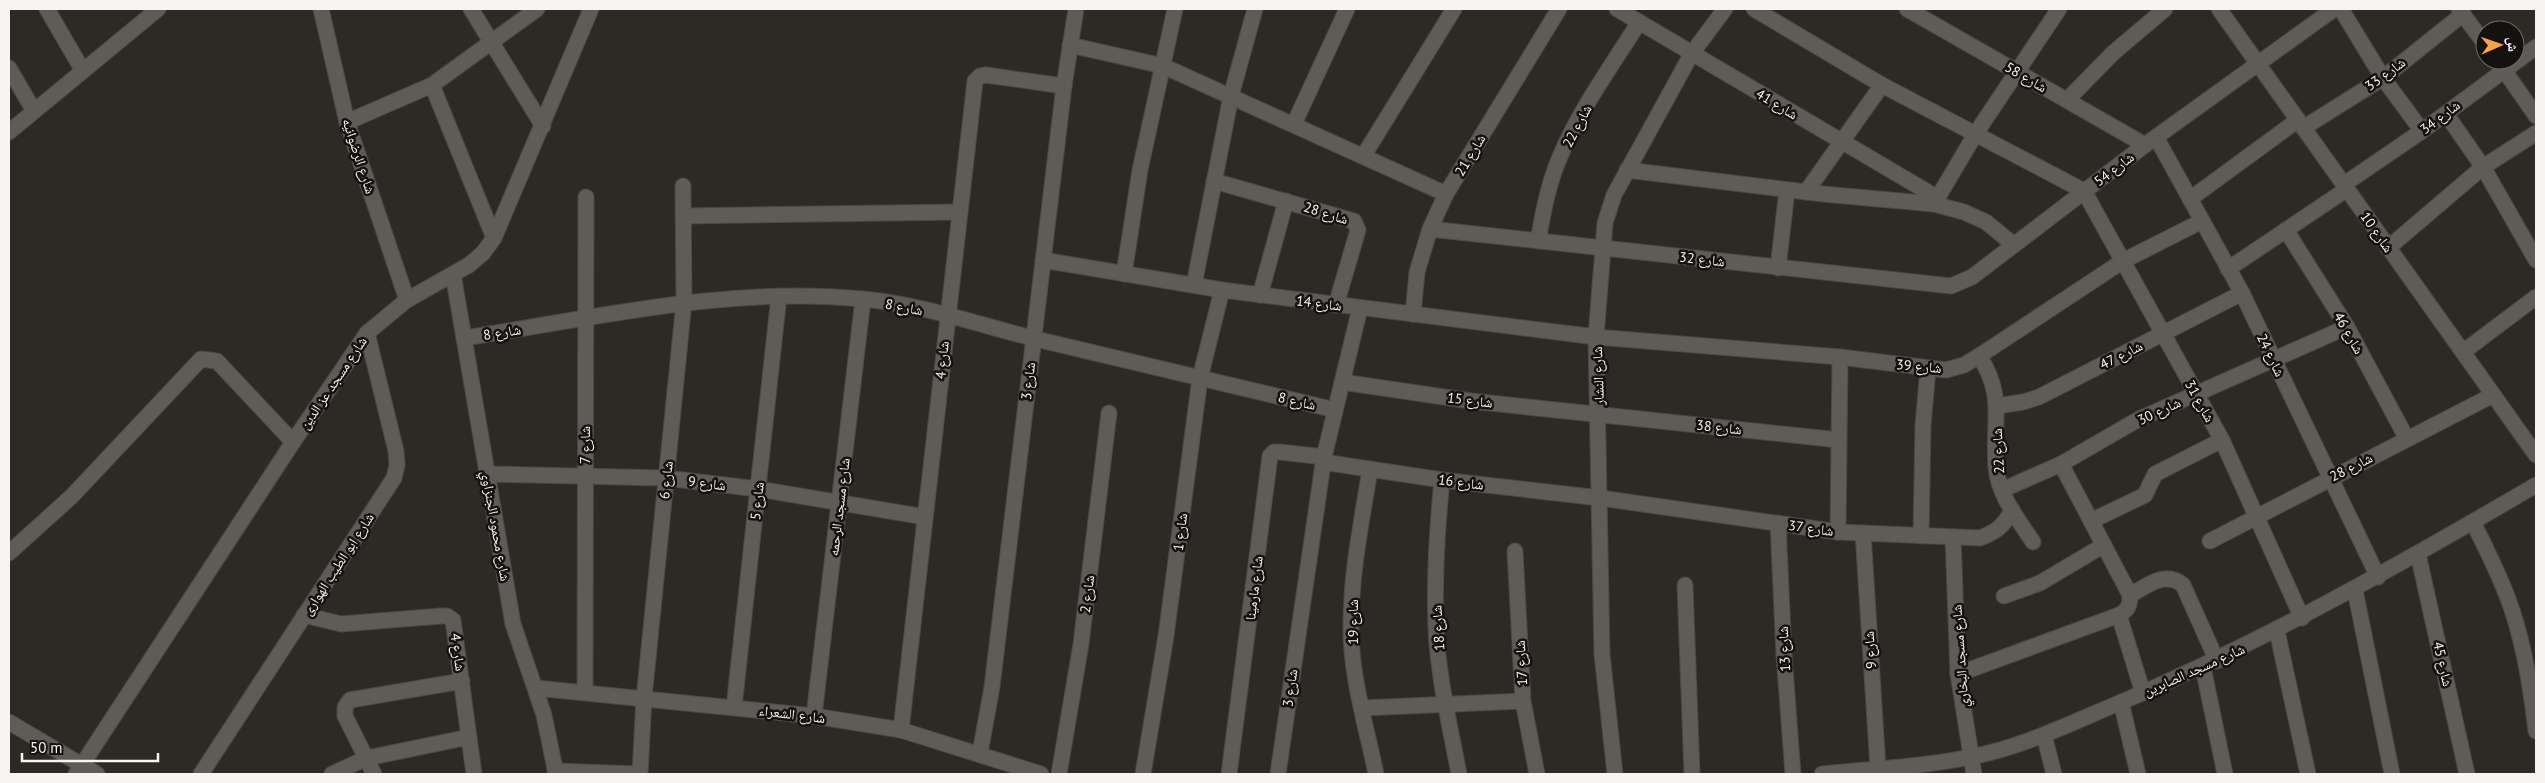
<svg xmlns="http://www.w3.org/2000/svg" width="2545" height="783" font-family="'PT Sans','Noto Naskh Arabic',sans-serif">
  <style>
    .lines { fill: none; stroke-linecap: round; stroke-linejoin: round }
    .minor-casing { stroke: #4b4844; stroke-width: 17 }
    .minor { stroke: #5f5b57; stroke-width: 15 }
    .labels { text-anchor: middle; stroke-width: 5; stroke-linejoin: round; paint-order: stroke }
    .street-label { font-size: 14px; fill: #f7f4f1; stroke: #141211 }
  </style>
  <rect width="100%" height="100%" fill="#2d2a25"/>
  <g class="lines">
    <defs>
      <g id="minor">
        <polyline points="47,9 83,71"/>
        <polyline points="321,9 347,122 407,300"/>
        <polyline points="471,9 543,126"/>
        <polyline points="1617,9 1938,198"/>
        <polyline points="1754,9 1882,85 2084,191 2222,440 2302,618"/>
        <polyline points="1907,9 2145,145"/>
        <polyline points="2219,9 2536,455"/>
        <polyline points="2341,9 2383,78 2422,131"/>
        <polyline points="2459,9 2485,44"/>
        <polyline points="1070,45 1163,66 1446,194"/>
        <polyline points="2497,60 2536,116"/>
        <polyline points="9,68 34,111"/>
        <polyline points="432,85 494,238"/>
        <polyline points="2067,100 2113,53 2165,9"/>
        <polyline points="2446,114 2483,167 2536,260"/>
        <polyline points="347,122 432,85 537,9"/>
        <polyline points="1294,124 1347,9"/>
        <polyline points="2303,128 2383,78 2463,14"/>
        <polyline points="9,132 158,9"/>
        <polyline points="2156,137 2242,293 2378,577"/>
        <polyline points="1364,155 1454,9"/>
        <polyline points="1627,170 1823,194 1934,204 1964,212 1986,222 2014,245"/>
        <polyline points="1214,181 1354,221 1358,230 1336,305"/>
        <polyline points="2343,185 2422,131 2536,47"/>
        <polyline points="1806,192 1882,85"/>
        <polyline points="2190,199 2298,120"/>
        <polyline points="1934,204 1976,133 2059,9"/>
        <polyline points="683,216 959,212"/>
        <polyline points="1430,229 1951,286 1972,277 2145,145 2334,9"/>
        <polyline points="2286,230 2347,327 2407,439"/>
        <path d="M 1538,241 C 1543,213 1548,185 1559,159 C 1579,110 1612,66 1639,22"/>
        <polyline points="2388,248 2483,167 2536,133"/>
        <polyline points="1043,260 1222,290 1596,337 1840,357 1946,370 1964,365 1979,356 2123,261 2202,221"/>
        <polyline points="1778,268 1787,190"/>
        <polyline points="2228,269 2347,189"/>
        <polyline points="453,274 513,624 544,715 556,774"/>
        <polyline points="1124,274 1140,170 1175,9"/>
        <polyline points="1194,285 1231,96 1255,9"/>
        <polyline points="1260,295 1286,201"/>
        <polyline points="1413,314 1417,272 1430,229 1446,194 1559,9"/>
        <path d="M 464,338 C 595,318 728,286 862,299 C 921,304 979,325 1036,339 C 1135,363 1236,386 1335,410"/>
        <polyline points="2463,352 2536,297"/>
        <path d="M 1979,356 C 2006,396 1992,424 1996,467 C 1998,495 2018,519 2033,542"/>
        <polyline points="1342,382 1471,401 1839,440"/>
        <polyline points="1997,406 2023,402 2039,397 2242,293"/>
        <path d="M 1323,462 L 1442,480 L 1600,498 L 1838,532 L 1980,538 C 1996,532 2004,526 2012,510"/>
        <path d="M 1370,469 C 1362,520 1351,572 1351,624 C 1350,674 1366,725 1376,774"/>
        <polyline points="487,474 666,478 758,489 925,517"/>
        <path d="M 1442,480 C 1437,529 1434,578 1436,628 C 1438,677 1450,726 1459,774"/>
        <polyline points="2002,490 2061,464 2139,419 2347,327"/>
        <polyline points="2091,521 2145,495 2155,474 2222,440"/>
        <path d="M 2473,522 C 2487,551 2502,579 2512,610 C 2525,649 2531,690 2536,731"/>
        <polyline points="1778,523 1784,655 1793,774"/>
        <polyline points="1838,532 1840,357"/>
        <polyline points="1863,533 1878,768"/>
        <polyline points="1921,536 1923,425 1928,369"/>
        <polyline points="1953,537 1958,674 1974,774"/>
        <polyline points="2210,541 2493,395"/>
        <polyline points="1515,551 1523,701 1537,774"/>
        <polyline points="9,553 72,496 201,359 217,361 293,442"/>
        <polyline points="2418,554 2467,774"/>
        <polyline points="1685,585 1692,774"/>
        <polyline points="2355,590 2392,774"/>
        <path d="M 2130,595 C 2147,586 2165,570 2183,585 L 2217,661"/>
        <polyline points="2004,596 2040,583 2104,545"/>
        <polyline points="304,615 341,624 441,616 447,616 453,620 474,774"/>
        <polyline points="2119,615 2143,693"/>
        <polyline points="2277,631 2308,774"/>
        <polyline points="2203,667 2225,774"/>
        <path d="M 1958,674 L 2119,615 C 2128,610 2130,606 2130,595 L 2061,464"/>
        <polyline points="536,688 814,716 901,730 1041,774"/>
        <polyline points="585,692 586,197"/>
        <polyline points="2121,702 2138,774"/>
        <polyline points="734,707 779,296"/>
        <polyline points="1362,708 1523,701"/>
        <polyline points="814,716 863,299"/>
        <polyline points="9,722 97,774"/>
        <polyline points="901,730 975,81 980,76 986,75 1064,86"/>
        <polyline points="2044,735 2054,774"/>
        <polyline points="980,753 992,687 1064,86 1076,9"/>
        <polyline points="555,771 638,774"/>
        <polyline points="76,774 293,442 367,333 407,300 469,265 483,253 494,238 591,9"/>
        <polyline points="201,774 394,478 397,465 396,451 367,333"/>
        <polyline points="332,774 367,758 469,737"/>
        <polyline points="374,774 345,716 345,707 350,700 462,681"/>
        <polyline points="640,774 644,698 684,302 683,186"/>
        <polyline points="1059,774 1081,644 1109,413"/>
        <polyline points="1143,774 1166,636 1200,378 1222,290"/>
        <polyline points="1229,774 1270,456 1274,452 1280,452 1324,457"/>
        <polyline points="1278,774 1324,457 1360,308"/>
        <polyline points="1615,774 1602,654 1596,337 1605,223 1614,195 1692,53 1725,9"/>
        <path d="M 1822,774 C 1871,769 1922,767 1970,757 C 2022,748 2075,721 2124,701 C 2268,639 2401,564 2536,485"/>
      </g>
    </defs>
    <use href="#minor" class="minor-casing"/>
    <use href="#minor" class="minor"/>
  </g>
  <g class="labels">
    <g class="street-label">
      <text transform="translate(2385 74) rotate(-36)" y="5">شارع 33</text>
      <text transform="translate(2026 77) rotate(30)" y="5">شارع 58</text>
      <text transform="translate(1777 104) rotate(31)" y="5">شارع 41</text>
      <text transform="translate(2440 117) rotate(-37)" y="5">شارع 34</text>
      <text transform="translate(1577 126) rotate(-62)" y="5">شارع 22</text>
      <text transform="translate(1470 155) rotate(-59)" y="5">شارع 21</text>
      <text transform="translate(359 156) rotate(72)" y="5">شارع الرضوانيه</text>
      <text transform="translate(2114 169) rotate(-37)" y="5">شارع 54</text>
      <text transform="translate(1326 213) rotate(17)" y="5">شارع 28</text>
      <text transform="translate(2377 232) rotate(55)" y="5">شارع 10</text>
      <text transform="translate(1702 259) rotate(6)" y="5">شارع 32</text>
      <text transform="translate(1319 303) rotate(7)" y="5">شارع 14</text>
      <text transform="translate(904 307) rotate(11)" y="5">شارع 8</text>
      <text transform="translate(502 332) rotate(-9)" y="5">شارع 8</text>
      <text transform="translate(2349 333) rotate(60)" y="5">شارع 46</text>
      <text transform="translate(2121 355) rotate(-27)" y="5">شارع 47</text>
      <text transform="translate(2271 355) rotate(64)" y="5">شارع 24</text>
      <text transform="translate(942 360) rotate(-84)" y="5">شارع 4</text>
      <text transform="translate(1919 366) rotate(5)" y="5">شارع 39</text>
      <text transform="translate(1598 376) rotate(-92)" y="5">شارع النشار</text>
      <text transform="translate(1028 381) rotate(-83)" y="5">شارع 3</text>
      <text transform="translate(333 383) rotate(-56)" y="5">شارع مسجد عز الدين</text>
      <text transform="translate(1470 400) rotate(7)" y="5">شارع 15</text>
      <text transform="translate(1297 401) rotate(13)" y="5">شارع 8</text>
      <text transform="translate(2200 401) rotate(61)" y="5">شارع 31</text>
      <text transform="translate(2159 411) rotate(-25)" y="5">شارع 30</text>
      <text transform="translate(1719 427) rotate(6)" y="5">شارع 38</text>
      <text transform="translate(585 445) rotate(-90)" y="5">شارع 7</text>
      <text transform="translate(1998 451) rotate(-93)" y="5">شارع 22</text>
      <text transform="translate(2351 467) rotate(-27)" y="5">شارع 28</text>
      <text transform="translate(666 480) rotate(-84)" y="5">شارع 6</text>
      <text transform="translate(1461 482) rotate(7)" y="5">شارع 16</text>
      <text transform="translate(707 483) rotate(7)" y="5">شارع 9</text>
      <text transform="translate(757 501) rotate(-84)" y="5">شارع 5</text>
      <text transform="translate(839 507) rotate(-83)" y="5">شارع مسجد الرحمه</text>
      <text transform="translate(496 526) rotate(80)" y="5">شارع محمود الجنزاوي</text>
      <text transform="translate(1811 528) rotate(8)" y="5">شارع 37</text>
      <text transform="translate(1180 532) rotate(-83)" y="5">شارع 1</text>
      <text transform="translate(338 564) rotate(-57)" y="5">شارع ابو الطيب الهوارى</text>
      <text transform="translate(1254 588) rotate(-83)" y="5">شارع مارمينا</text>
      <text transform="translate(1087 594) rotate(-83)" y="5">شارع 2</text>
      <text transform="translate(1353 622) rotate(-90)" y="5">شارع 19</text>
      <text transform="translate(1438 628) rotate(-94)" y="5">شارع 18</text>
      <text transform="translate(1784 649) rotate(-93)" y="5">شارع 13</text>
      <text transform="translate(1870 650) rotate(-94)" y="5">شارع 9</text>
      <text transform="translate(458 652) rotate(82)" y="5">شارع 4</text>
      <text transform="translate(1960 656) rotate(-94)" y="5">شارع مسجد البخاري</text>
      <text transform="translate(1521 663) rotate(-93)" y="5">شارع 17</text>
      <text transform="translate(2443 664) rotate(77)" y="5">شارع 45</text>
      <text transform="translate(2194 670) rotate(-24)" y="5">شارع مسجد الصابرين</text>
      <text transform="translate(1290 688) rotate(-82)" y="5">شارع 3</text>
      <text transform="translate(792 714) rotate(7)" y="5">شارع الشعراء</text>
    </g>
  </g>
  <rect width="2545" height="783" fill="none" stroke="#f7f4f1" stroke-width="20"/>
  <g transform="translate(2500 45) rotate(88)"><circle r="24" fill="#141211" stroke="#6f6c6b"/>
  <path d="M0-4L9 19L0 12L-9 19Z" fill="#f6a247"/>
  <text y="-8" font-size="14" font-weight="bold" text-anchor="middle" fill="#f7f4f1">ش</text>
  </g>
  <path d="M22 753v8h136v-8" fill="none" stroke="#f7f4f1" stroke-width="2.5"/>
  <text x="30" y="753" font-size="15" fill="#f7f4f1" stroke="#141211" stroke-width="4" paint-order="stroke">50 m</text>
</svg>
